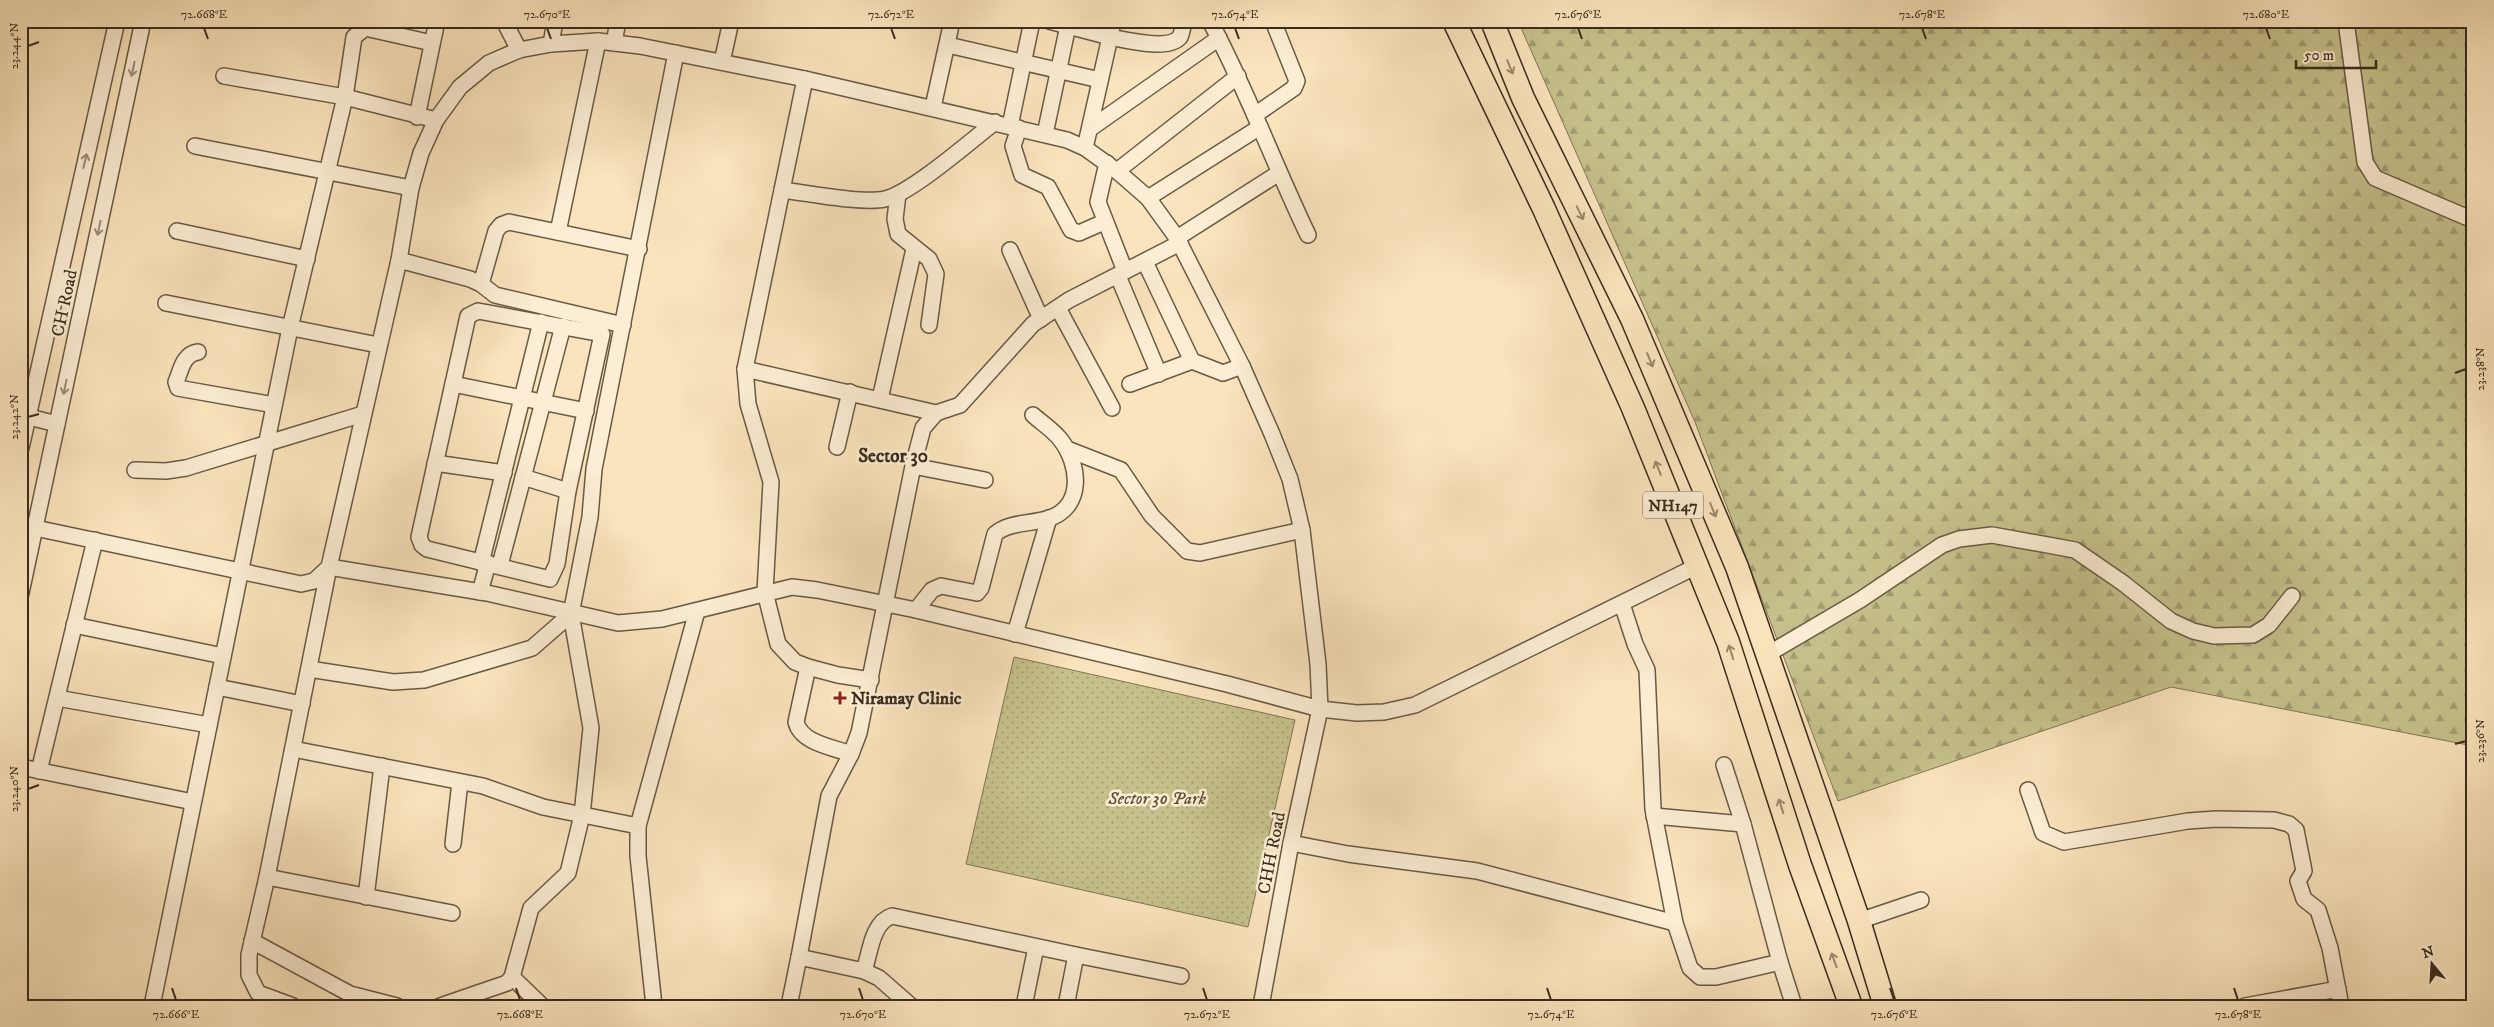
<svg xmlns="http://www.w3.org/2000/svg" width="2494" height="1027" font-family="'IM FELL DW Pica',serif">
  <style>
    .grass { fill: url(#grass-dots); stroke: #807654 }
    .forest { fill: url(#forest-firs); stroke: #807654 }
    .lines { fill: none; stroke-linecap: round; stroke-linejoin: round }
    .minor-casing { stroke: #695a44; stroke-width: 18 }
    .highway-casing { stroke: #392c1b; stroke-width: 25 }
    .minor { stroke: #fcedd4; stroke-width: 15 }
    .highway { stroke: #fae4bd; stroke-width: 22 }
    .oneway { stroke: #9a886c }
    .oneway2 { stroke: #9a8c78 }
    .ticks { fill: none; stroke: #392c1b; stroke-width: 2 }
    .poi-dot { fill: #8f2418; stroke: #fcedd4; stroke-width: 2 }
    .labels { text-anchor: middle; stroke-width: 5; stroke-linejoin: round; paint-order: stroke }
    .shield { fill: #fcedd4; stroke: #746652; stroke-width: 1 }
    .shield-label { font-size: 16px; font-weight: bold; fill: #392c1b }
    .street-label { font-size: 18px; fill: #392c1b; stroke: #fcedd4 }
    .poi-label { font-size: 18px; font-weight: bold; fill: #392c1b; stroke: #fcedd4; text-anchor: start }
    .park-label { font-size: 18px; font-style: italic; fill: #5c5137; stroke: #fcedd4 }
    .neighbourhood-label { font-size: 19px; font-weight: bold; fill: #392c1b; stroke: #fcedd4 }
    .neatline { fill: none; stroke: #392c1b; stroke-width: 2 }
    .ticks-label { font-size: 12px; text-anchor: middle; fill: #392c1b }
  </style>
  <defs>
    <pattern id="grass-dots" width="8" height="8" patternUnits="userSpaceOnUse" patternTransform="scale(1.25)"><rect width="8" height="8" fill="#c6c18c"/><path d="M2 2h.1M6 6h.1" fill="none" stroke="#a29d72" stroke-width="1.8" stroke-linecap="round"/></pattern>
    <pattern id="forest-firs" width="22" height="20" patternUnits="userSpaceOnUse" patternTransform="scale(1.25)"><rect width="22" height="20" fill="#c6c18c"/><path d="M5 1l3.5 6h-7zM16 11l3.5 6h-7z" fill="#a29d72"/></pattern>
  </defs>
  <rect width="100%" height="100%" fill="#fae4bd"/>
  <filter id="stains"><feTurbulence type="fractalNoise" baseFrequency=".004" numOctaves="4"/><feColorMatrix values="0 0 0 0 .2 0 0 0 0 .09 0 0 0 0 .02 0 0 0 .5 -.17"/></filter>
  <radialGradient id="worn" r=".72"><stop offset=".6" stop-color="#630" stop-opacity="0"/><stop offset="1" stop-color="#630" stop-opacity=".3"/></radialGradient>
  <polygon class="grass" points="1014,657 1295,720 1248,927 966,864"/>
  <polygon class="forest" points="1518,21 2473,21 2473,746 2171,687 1838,801 1695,422"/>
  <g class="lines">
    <defs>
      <g id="minor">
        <polyline points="504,21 519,50"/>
        <polyline points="1049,21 1110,37 1085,148"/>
        <path d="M 1113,21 L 1110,37 C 1126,40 1169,51 1180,37 C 1182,33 1183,26 1184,21"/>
        <path d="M 1210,21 C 1247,90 1274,164 1308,235"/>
        <polyline points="2346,21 2365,162 2375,178 2473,220"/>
        <polyline points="614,43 618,21"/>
        <polyline points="551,44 555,21"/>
        <polyline points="948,45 1100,80"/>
        <polyline points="722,62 731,21"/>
        <polyline points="224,76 345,97 436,120"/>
        <polyline points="805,79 745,369 748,404 771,482 765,592 778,644 795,662 808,667 838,675 871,680"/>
        <polyline points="933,107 952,21"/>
        <polyline points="1255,115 1294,88 1297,81 1273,21"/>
        <polyline points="417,117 437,21"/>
        <polyline points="1010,126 1032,21"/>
        <polyline points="1019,128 1013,146 1022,175 1048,187 1071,230 1079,233 1104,222"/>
        <polyline points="1091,128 1219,38"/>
        <polyline points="1045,134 1069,21"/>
        <polyline points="195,146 411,188"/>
        <polyline points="1107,163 1098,202 1125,271"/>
        <polyline points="1117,171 1238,76"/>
        <path d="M 782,190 C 808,193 862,204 885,199 C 910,194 972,140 995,122"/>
        <polyline points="898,194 895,219 898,234 929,259 936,274 929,325"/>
        <polyline points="1148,198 1260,127"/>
        <polyline points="177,231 307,259"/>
        <polyline points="558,232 598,41"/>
        <polyline points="1177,238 1279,173"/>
        <polyline points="1010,250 1041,319"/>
        <polyline points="399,260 470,279 481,284 495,295 623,325"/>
        <polyline points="1145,262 1192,361 1223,373 1242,366"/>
        <polyline points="1118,276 1159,374"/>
        <polyline points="481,284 496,231 501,225 509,222 639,249"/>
        <polyline points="166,303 378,345"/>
        <polyline points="1058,308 1112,408"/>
        <polygon points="478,311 602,334 568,491 557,564 550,579 427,549 422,545 419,537 468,316"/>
        <path d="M 198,352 C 183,354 181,370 176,382 L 178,388 L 274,405"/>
        <polyline points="745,369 936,413 960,405 1033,324 1069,300 1180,243"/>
        <polyline points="453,384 586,411"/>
        <polyline points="1130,384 1192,361"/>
        <polyline points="880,399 914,249"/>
        <polyline points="21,415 57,424"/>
        <polyline points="837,447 850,392"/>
        <polyline points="21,448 117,21"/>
        <polyline points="1067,449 1121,470 1152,516 1187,551 1200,553 1302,530"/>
        <polyline points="435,463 504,473"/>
        <polyline points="913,466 985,480"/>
        <polyline points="135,470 166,471 186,468 363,414"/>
        <polyline points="523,477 568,491"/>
        <polyline points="21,525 301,584 314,581 329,567 487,593 618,623 662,619 792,587 817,590 916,610 1227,684 1320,709 1357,713 1384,712 1415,705 1697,566"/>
        <polyline points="481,563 541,322"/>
        <polyline points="500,565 563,326"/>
        <polyline points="480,592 488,563"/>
        <polyline points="21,593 143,21"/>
        <polyline points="1622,604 1635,644 1647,670 1653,809 1675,923 1690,968 1700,977 1716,977 1780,962 1743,824 1724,765"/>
        <path d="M 916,610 L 932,590 L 941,586 L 977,593 L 981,588 L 995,534 C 1009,522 1030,524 1047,519 C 1085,508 1080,464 1060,439 C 1053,430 1042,423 1033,415"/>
        <polyline points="74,625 223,656"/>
        <polyline points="1015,634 1049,518"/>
        <polyline points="1768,654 1860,600 1942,545 1959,539 1992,535 2075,550 2123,583 2171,621 2193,631 2214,636 2253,635 2269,625 2292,596"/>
        <path d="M 808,667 L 796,722 C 801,743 832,747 851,754"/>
        <polyline points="309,669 393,682 424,680 532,648 571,614"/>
        <polyline points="217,687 302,704"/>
        <polyline points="57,698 209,725"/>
        <polyline points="293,749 483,786 543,807 638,826"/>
        <polyline points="21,767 193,802"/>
        <polyline points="39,771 95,540"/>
        <polyline points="2028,790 2043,833 2064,842 2188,821 2216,819 2274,820 2289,824 2296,830 2304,871 2298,881 2304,899 2318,910 2330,948 2341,1006"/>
        <polyline points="1654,816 1743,824"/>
        <polyline points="1291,843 1348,854 1477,871 1675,923"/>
        <polyline points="453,844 460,782"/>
        <polyline points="267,877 452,913"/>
        <polyline points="366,897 382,766"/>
        <polyline points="1859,921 1921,900"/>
        <polyline points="252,941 350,994 397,1006"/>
        <polyline points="1076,955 1181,976"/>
        <polyline points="799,957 829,796 851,754 859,733 913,466 923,428 936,413"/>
        <polyline points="1780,962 1794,1006"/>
        <polyline points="864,971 879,978 911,1006"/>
        <polyline points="512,977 542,1006"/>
        <polyline points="152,1006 290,328 345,97 354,37 365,28 432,43"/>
        <polyline points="293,1006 258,993 249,975 249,955 267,877 329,567 399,260 411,188 421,153 436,120 460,87 489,63 519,50 551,44 598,41 640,46 805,79 1067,140 1085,148 1117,171 1148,198 1177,238 1242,366 1272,434 1290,479 1302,530 1318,664 1320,709 1291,843 1261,1006"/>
        <polyline points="440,1006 507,983 512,977 531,908 568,873 582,815 591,728 571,614 590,517 594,469 676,53"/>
        <polyline points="654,1006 638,856 638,826 697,611"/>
        <path d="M 789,1006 L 799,957 L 864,971 C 870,953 872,922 892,916 L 1076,955 L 1066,1006"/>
        <polyline points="1024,1006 1036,947"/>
        <polyline points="2245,1006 2338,989"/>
      </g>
      <g id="highway">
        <polyline points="1454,21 1544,209 1633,408 1728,642 1800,865 1851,1006"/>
        <polyline points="1492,21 1523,98 1632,319 1737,567 1859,921 1885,1006"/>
      </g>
    </defs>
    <use href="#minor" class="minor-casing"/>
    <use href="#highway" class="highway-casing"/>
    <use href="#minor" class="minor"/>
    <use href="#highway" class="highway"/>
  </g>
  <defs><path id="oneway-shaft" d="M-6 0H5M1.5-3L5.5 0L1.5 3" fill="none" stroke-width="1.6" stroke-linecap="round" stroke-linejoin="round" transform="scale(1.25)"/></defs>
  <g class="oneway">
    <use href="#oneway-shaft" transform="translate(1510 67) rotate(68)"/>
    <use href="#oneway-shaft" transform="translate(1580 213) rotate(64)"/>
    <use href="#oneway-shaft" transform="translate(1650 360) rotate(67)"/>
    <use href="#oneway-shaft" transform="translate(1658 468) rotate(-112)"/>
    <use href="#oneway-shaft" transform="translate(1713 510) rotate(67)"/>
    <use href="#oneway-shaft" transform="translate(1731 652) rotate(-108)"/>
    <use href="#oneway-shaft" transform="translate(1781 806) rotate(-108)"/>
    <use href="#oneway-shaft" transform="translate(1834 960) rotate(-110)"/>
  </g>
  <g class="oneway2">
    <use href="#oneway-shaft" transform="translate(133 69) rotate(102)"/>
    <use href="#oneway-shaft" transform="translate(85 161) rotate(-77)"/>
    <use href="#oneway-shaft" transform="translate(99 228) rotate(102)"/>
    <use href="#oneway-shaft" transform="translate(65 387) rotate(102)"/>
  </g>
  <path class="ticks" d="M 204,28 L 208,39M 547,28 L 551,39M 891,28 L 895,39M 1235,28 L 1239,39M 1578,28 L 1582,39M 1922,28 L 1926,39M 2266,28 L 2270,39M 28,46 L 39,42M 2455,373 L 2466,369M 28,417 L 39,414M 2455,744 L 2466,741M 28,789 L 39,785M 172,988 L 176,1000M 516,988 L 520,1000M 859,988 L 863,1000M 1203,988 L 1207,1000M 1547,988 L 1551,1000M 1890,988 L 1894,1000M 2234,988 L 2238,1000"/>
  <path class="poi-dot" d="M837.5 690.5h5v5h5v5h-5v5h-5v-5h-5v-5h5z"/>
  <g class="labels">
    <rect class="shield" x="1643" y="491.5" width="60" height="27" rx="4"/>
    <g class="shield-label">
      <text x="1673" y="511">NH147</text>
    </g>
    <g class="street-label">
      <text transform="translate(64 303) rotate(-78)" y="6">CH Road</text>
      <text transform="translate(1271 853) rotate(-79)" y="6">CHH Road</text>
    </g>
    <g class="poi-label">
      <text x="851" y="704">Niramay Clinic</text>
    </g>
    <g class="park-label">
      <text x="1157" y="804">Sector 30 Park</text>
    </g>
    <g class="neighbourhood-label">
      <text x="893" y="462">Sector 30</text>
    </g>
  </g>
  <rect width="2494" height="1027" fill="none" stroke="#fae4bd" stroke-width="55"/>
  <g transform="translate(2432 964) rotate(342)" stroke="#fcedd4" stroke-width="4" paint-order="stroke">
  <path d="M0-4L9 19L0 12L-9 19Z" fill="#392c1b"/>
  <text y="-8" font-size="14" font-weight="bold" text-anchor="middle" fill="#392c1b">N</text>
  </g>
  <path d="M2296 60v8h80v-8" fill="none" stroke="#392c1b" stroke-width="2.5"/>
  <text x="2304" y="60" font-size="15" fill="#392c1b" stroke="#fcedd4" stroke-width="4" paint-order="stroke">50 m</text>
  <rect x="28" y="28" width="2438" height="972" class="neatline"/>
  <g class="ticks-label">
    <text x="204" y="18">72.668°E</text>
    <text x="547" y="18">72.670°E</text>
    <text x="891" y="18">72.672°E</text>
    <text x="1235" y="18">72.674°E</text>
    <text x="1578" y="18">72.676°E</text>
    <text x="1922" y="18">72.678°E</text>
    <text x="2266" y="18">72.680°E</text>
    <text transform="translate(14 46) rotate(-90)" y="4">23.244°N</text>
    <text transform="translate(2480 369) rotate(-90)" y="4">23.238°N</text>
    <text transform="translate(14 417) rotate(-90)" y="4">23.242°N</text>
    <text transform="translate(2480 741) rotate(-90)" y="4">23.236°N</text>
    <text transform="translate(14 789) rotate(-90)" y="4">23.240°N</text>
    <text x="176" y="1018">72.666°E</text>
    <text x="520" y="1018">72.668°E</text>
    <text x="863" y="1018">72.670°E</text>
    <text x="1207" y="1018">72.672°E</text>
    <text x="1551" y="1018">72.674°E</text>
    <text x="1894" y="1018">72.676°E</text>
    <text x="2238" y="1018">72.678°E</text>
  </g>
  <rect width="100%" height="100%" filter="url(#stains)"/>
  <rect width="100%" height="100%" fill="url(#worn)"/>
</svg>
